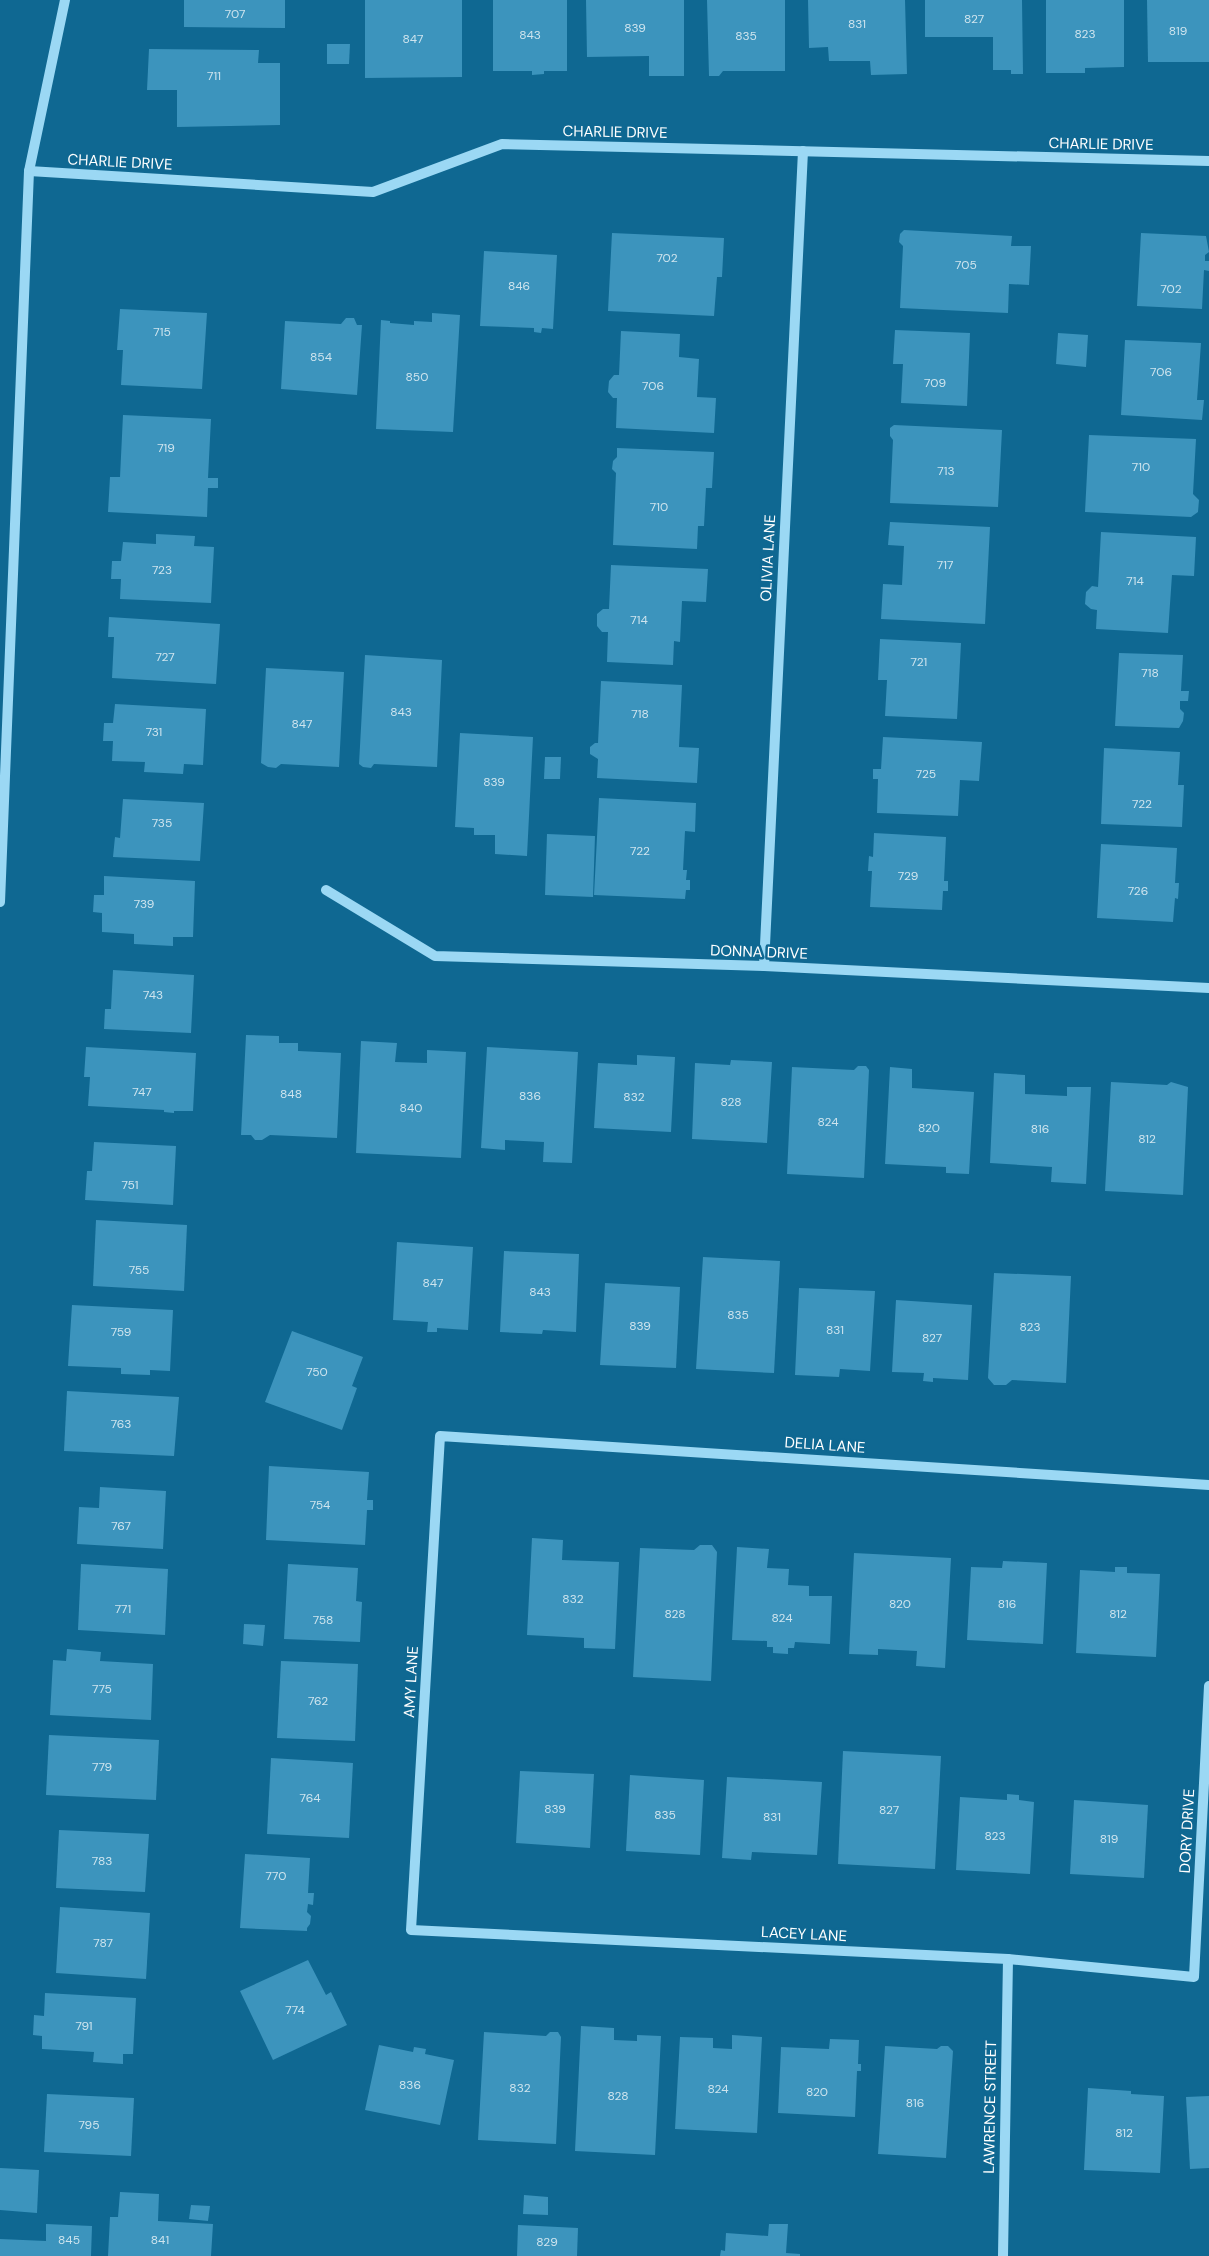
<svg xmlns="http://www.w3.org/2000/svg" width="1209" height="2256" font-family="'DM Sans',sans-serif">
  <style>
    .building { fill: #3c94bd }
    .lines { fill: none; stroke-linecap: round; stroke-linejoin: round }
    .minor { stroke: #9bd8f4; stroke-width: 10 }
    .labels { text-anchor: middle; stroke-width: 5; stroke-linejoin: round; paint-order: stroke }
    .number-label { font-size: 12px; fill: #cee4ee }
    .street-label { font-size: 15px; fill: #fff; stroke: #0f6892 }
  </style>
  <rect width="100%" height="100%" fill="#0f6892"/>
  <g class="building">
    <polygon points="184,0 285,0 285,28 184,27"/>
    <polygon points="365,0 462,0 462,77 365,78"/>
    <polygon points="493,0 567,0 567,71 544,71 544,74 532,75 532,71 493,71"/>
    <polygon points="586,0 684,0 684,76 649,76 649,56 587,57"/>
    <polygon points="707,0 785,0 785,71 723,71 719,76 709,76"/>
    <polygon points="808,0 905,0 907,74 871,75 870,61 829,61 828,47 809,48"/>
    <polygon points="925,0 1022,0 1023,74 1011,74 1011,70 993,70 993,37 925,37"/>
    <polygon points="1046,0 1124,0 1124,67 1085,68 1085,73 1046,73"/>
    <polygon points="1147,0 1209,0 1209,62 1148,62"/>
    <polygon points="327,44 350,44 349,64 327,64"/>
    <polygon points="149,49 259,50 258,63 280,63 280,125 177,127 177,90 147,90"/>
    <polygon points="904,230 1012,236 1011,246 1031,246 1029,285 1009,284 1008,313 900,308 903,246 899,242 900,234"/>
    <polygon points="612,233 724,238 722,277 717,277 714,316 608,311"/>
    <polygon points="1141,233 1206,236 1209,252 1205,255 1205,261 1209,261 1209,271 1204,270 1202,309 1137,306"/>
    <polygon points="484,251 557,255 553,329 542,328 541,333 534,332 534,328 480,326"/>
    <polygon points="120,309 207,313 202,389 121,385 123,350 117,350"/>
    <polygon points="432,313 460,315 453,432 376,429 381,320 390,321 390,323 414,325 414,321 432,322"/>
    <polygon points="346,318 354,318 357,325 362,325 357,395 281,389 285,321 341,324"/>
    <polygon points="895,330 970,333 967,406 901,403 903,364 893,364"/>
    <polygon points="621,331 680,334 679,357 699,359 697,397 716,398 714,433 616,428 617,398 613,398 608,392 609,381 614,375 619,375"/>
    <polygon points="1058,333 1088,335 1086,367 1056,364"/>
    <polygon points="1125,340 1201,343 1197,400 1204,400 1202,420 1121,415"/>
    <polygon points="123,415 211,419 208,478 218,478 218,488 208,488 207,517 108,512 110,477 120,477"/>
    <polygon points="894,425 1002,430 998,507 890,503 893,440 890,436 890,428"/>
    <polygon points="1089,435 1196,439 1193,494 1199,500 1198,512 1191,517 1085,512"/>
    <polygon points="617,448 714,452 712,488 706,488 704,526 698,526 697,549 613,545 616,473 612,469 613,461 617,457"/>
    <polygon points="890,522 990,527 985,624 881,619 883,584 902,585 904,546 888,545"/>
    <polygon points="1101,532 1196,537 1194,576 1172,575 1168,633 1096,629 1097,610 1091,609 1085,604 1086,592 1092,586 1098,587"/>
    <polygon points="156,534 195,536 194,546 214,547 211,603 120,599 121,579 111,579 112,561 121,561 123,542 156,544"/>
    <polygon points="611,565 708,569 706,602 682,601 680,642 674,641 673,665 607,662 608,632 602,632 597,626 597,614 603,609 609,609"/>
    <polygon points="109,617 220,624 216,684 112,678 114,637 108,637"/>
    <polygon points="880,639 961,643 957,719 885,716 887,680 878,680"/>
    <polygon points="1119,653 1183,655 1181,691 1189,691 1188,701 1180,701 1180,709 1184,713 1183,721 1179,728 1115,726"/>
    <polygon points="365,655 442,660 437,767 374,764 371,768 363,767 359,764"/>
    <polygon points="266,668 344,672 339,767 281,764 276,768 268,767 261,763"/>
    <polygon points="601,681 682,685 679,747 699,748 697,783 597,778 598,759 590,754 590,747 595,743 598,743"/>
    <polygon points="115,704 206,709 203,765 184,764 183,774 144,772 145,762 112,761 113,741 103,741 104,723 113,723"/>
    <polygon points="460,733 533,737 527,856 495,854 495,835 474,835 474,828 455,827"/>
    <polygon points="883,737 982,742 979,781 960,780 958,816 877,813 878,779 873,779 873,769 881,769"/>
    <polygon points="1104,748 1180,752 1178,785 1184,785 1182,827 1101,824"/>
    <polygon points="545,757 561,757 560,779 544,779"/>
    <polygon points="599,798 696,803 695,832 685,831 683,870 687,870 686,880 690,880 690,890 686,890 685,899 594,895"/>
    <polygon points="123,799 204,803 200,861 113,857 115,837 120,838"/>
    <polygon points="874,833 946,837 944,881 948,881 948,891 943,891 942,910 870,907 872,871 868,871 869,856 873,857"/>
    <polygon points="547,834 595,836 593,897 545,895"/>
    <polygon points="1101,844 1177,848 1175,883 1179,883 1178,899 1175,898 1173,922 1097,918"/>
    <polygon points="104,876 195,881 193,937 173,937 173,946 134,944 134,934 102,932 102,913 93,912 94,895 104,895"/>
    <polygon points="113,970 194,975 191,1033 104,1029 105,1009 111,1009"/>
    <polygon points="246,1035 279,1036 279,1043 298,1043 298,1051 341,1053 337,1138 270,1135 262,1140 255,1140 251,1135 241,1135"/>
    <polygon points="361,1041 397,1043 395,1062 427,1063 427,1050 466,1052 461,1158 356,1153"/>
    <polygon points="86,1047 196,1053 193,1111 174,1111 174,1113 164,1112 164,1110 88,1106 90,1077 84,1077"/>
    <polygon points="487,1047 578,1052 572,1163 543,1162 544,1142 505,1140 505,1150 481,1148"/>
    <polygon points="637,1055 675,1057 671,1132 594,1128 598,1063 637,1065"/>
    <polygon points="731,1060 772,1062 767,1143 692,1139 695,1063 730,1065"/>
    <polygon points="858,1066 866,1066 869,1070 864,1178 787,1174 792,1067 854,1070"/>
    <polygon points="890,1067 912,1069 912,1088 974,1092 969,1174 946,1173 946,1167 885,1164"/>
    <polygon points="994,1073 1025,1075 1025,1094 1067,1096 1067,1087 1091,1087 1086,1184 1051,1182 1052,1167 990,1163"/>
    <polygon points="1111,1082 1167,1085 1171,1082 1188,1087 1183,1195 1105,1191"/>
    <polygon points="94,1142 176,1146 173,1205 85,1200 87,1171 92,1171"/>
    <polygon points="96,1220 187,1225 184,1291 93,1286"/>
    <polygon points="397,1242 473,1247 468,1330 437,1328 437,1332 427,1332 428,1322 393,1320"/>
    <polygon points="504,1251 579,1254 576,1332 543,1330 542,1334 500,1332"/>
    <polygon points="703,1257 780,1261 774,1373 696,1369"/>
    <polygon points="994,1273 1071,1276 1066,1383 1012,1380 1006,1385 994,1385 988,1378"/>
    <polygon points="605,1283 680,1287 676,1368 600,1365"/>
    <polygon points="799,1288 875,1291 870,1371 840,1369 839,1377 795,1375"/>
    <polygon points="896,1300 972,1305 968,1380 933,1378 933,1382 923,1381 924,1373 892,1372"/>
    <polygon points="72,1305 173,1310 170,1371 150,1370 150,1375 121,1374 121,1368 68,1366"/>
    <polygon points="292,1331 363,1357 352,1386 357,1388 342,1430 265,1402"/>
    <polygon points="67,1391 179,1397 174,1456 64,1451"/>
    <polygon points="269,1466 369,1472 367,1500 373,1500 373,1510 367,1510 365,1545 266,1540"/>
    <polygon points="100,1487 166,1491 163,1549 77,1544 79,1507 99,1508"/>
    <polygon points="532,1538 563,1540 562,1560 619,1562 615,1649 584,1648 584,1638 527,1635"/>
    <polygon points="700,1545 712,1545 717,1552 711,1681 633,1677 640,1548 694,1550"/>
    <polygon points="737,1547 769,1549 767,1568 789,1569 788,1585 809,1586 809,1596 832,1596 830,1644 795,1642 794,1648 788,1648 788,1654 773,1653 773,1647 767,1647 767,1641 732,1640"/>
    <polygon points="854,1553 951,1558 945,1668 916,1666 917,1651 878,1649 878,1655 849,1654"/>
    <polygon points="1003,1561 1047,1563 1043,1644 967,1640 971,1567 1002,1568"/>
    <polygon points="81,1564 168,1569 165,1635 78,1630"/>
    <polygon points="288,1564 358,1568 356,1601 362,1602 360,1642 284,1639"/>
    <polygon points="1115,1567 1127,1567 1127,1573 1160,1574 1156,1657 1076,1653 1080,1570 1115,1572"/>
    <polygon points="244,1624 265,1625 263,1646 243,1644"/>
    <polygon points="67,1649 101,1652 100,1661 153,1664 151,1720 50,1715 53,1660 66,1661"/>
    <polygon points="281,1661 358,1664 355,1741 277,1738"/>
    <polygon points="49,1735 159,1740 156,1800 46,1795"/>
    <polygon points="843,1751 941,1756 935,1869 838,1864"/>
    <polygon points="271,1758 353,1763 349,1838 267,1834"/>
    <polygon points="520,1771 594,1774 590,1848 516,1843"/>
    <polygon points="630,1775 704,1780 700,1855 626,1851"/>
    <polygon points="727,1777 822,1782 817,1855 752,1852 751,1860 722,1858"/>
    <polygon points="1007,1794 1019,1795 1019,1800 1034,1802 1030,1874 956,1870 960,1797 1007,1800"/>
    <polygon points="1074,1800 1148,1805 1144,1878 1070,1874"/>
    <polygon points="59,1830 149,1834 145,1892 56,1888"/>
    <polygon points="245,1854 310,1858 308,1893 314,1893 313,1905 308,1904 307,1912 311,1916 310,1924 307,1928 307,1931 240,1928"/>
    <polygon points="60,1907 150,1913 146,1979 56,1973"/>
    <polygon points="308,1960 326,1995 331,1992 347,2025 273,2060 240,1991"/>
    <polygon points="45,1993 136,1998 133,2054 123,2054 123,2064 93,2062 94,2052 42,2049 42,2036 33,2035 34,2015 44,2016"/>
    <polygon points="581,2026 614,2028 614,2040 637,2041 637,2035 661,2036 655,2155 575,2151"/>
    <polygon points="484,2032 546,2036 550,2032 558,2032 561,2037 556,2144 478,2140"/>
    <polygon points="732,2035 762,2037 757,2133 675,2129 680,2037 713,2038 713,2048 732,2049"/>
    <polygon points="830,2039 859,2040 858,2064 861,2064 861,2071 857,2071 855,2117 778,2113 781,2047 829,2049"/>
    <polygon points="379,2045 413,2052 414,2047 426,2049 425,2054 454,2060 440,2125 365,2110"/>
    <polygon points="885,2046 937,2049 941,2046 948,2046 953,2051 946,2158 878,2154"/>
    <polygon points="1088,2088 1131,2091 1131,2094 1164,2096 1160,2173 1084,2170"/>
    <polygon points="47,2094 134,2098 131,2156 44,2152"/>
    <polygon points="1209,2096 1209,2168 1190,2169 1186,2097"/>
    <polygon points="0,2168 39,2170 37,2213 0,2210"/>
    <polygon points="120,2192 159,2194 158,2221 213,2224 211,2256 108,2256 110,2217 118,2217"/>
    <polygon points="524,2195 548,2197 548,2215 523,2214"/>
    <polygon points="191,2205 210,2206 208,2221 189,2219"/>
    <polygon points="46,2224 92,2226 91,2256 0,2256 0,2239 46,2241"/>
    <polygon points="769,2224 788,2224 786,2253 800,2254 800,2256 720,2256 721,2250 725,2251 726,2233 768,2236"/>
    <polygon points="518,2225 578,2228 577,2256 517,2256"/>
  </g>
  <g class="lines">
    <g class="minor">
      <polyline points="29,171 373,192 502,144 1209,161"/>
      <polyline points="326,890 435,956 764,966 1209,988"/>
      <polyline points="0,902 29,171 65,0"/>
      <polyline points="764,966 803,151"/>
      <polyline points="1209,1485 440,1436 411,1930 1008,1959 1194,1977 1209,1686"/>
      <polyline points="1003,2256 1008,1959"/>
    </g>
  </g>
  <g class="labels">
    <g class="number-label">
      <text x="235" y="18">707</text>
      <text x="974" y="23">827</text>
      <text x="857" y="28">831</text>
      <text x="635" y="32">839</text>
      <text x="1178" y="35">819</text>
      <text x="1085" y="38">823</text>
      <text x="530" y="39">843</text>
      <text x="746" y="40">835</text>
      <text x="413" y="43">847</text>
      <text x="214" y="80">711</text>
      <text x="667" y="262">702</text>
      <text x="966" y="269">705</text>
      <text x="519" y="290">846</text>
      <text x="1171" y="293">702</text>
      <text x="162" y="336">715</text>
      <text x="321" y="361">854</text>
      <text x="1161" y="376">706</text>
      <text x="417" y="381">850</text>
      <text x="935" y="387">709</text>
      <text x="653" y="390">706</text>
      <text x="166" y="452">719</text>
      <text x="1141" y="471">710</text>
      <text x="946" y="475">713</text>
      <text x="659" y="511">710</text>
      <text x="945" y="569">717</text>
      <text x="162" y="574">723</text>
      <text x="1135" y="585">714</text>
      <text x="639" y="624">714</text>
      <text x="165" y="661">727</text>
      <text x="919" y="666">721</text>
      <text x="1150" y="677">718</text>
      <text x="401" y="716">843</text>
      <text x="640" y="718">718</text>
      <text x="302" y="728">847</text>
      <text x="154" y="736">731</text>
      <text x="926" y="778">725</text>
      <text x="494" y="786">839</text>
      <text x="1142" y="808">722</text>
      <text x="162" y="827">735</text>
      <text x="640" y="855">722</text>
      <text x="908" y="880">729</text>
      <text x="1138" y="895">726</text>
      <text x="144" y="908">739</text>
      <text x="153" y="999">743</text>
      <text x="142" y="1096">747</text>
      <text x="291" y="1098">848</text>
      <text x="530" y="1100">836</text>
      <text x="634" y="1101">832</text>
      <text x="731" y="1106">828</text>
      <text x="411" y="1112">840</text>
      <text x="828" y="1126">824</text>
      <text x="929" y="1132">820</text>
      <text x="1040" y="1133">816</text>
      <text x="1147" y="1143">812</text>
      <text x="130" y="1189">751</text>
      <text x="139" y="1274">755</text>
      <text x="433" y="1287">847</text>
      <text x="540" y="1296">843</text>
      <text x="738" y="1319">835</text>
      <text x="640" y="1330">839</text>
      <text x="1030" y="1331">823</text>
      <text x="835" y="1334">831</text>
      <text x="121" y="1336">759</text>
      <text x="932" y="1342">827</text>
      <text x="317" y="1376">750</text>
      <text x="121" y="1428">763</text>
      <text x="320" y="1509">754</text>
      <text x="121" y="1530">767</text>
      <text x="573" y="1603">832</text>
      <text x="900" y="1608">820</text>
      <text x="1007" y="1608">816</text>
      <text x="123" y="1613">771</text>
      <text x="675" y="1618">828</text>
      <text x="1118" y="1618">812</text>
      <text x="782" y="1622">824</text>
      <text x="323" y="1624">758</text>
      <text x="102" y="1693">775</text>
      <text x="318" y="1705">762</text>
      <text x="102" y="1771">779</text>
      <text x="310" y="1802">764</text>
      <text x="555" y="1813">839</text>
      <text x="889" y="1814">827</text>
      <text x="665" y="1819">835</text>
      <text x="772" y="1821">831</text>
      <text x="995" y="1840">823</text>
      <text x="1109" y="1843">819</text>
      <text x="102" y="1865">783</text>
      <text x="276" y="1880">770</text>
      <text x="103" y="1947">787</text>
      <text x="295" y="2014">774</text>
      <text x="84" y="2030">791</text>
      <text x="410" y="2089">836</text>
      <text x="520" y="2092">832</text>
      <text x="718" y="2093">824</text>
      <text x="817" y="2096">820</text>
      <text x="618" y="2100">828</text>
      <text x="915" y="2107">816</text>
      <text x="89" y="2129">795</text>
      <text x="1124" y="2137">812</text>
      <text x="69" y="2244">845</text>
      <text x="160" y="2244">841</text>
      <text x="547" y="2246">829</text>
    </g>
    <g class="street-label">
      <text transform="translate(615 132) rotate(1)" y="5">CHARLIE DRIVE</text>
      <text transform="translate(1101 144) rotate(1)" y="5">CHARLIE DRIVE</text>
      <text transform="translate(120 162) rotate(3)" y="5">CHARLIE DRIVE</text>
      <text transform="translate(768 558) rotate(-87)" y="5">OLIVIA LANE</text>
      <text transform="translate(759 952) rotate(2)" y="5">DONNA DRIVE</text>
      <text transform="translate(825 1445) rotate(4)" y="5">DELIA LANE</text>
      <text transform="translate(411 1682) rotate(-87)" y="5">AMY LANE</text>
      <text transform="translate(1187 1831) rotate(-87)" y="5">DORY DRIVE</text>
      <text transform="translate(804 1934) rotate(3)" y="5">LACEY LANE</text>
      <text transform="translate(990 2107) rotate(-89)" y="5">LAWRENCE STREET</text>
    </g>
  </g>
</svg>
